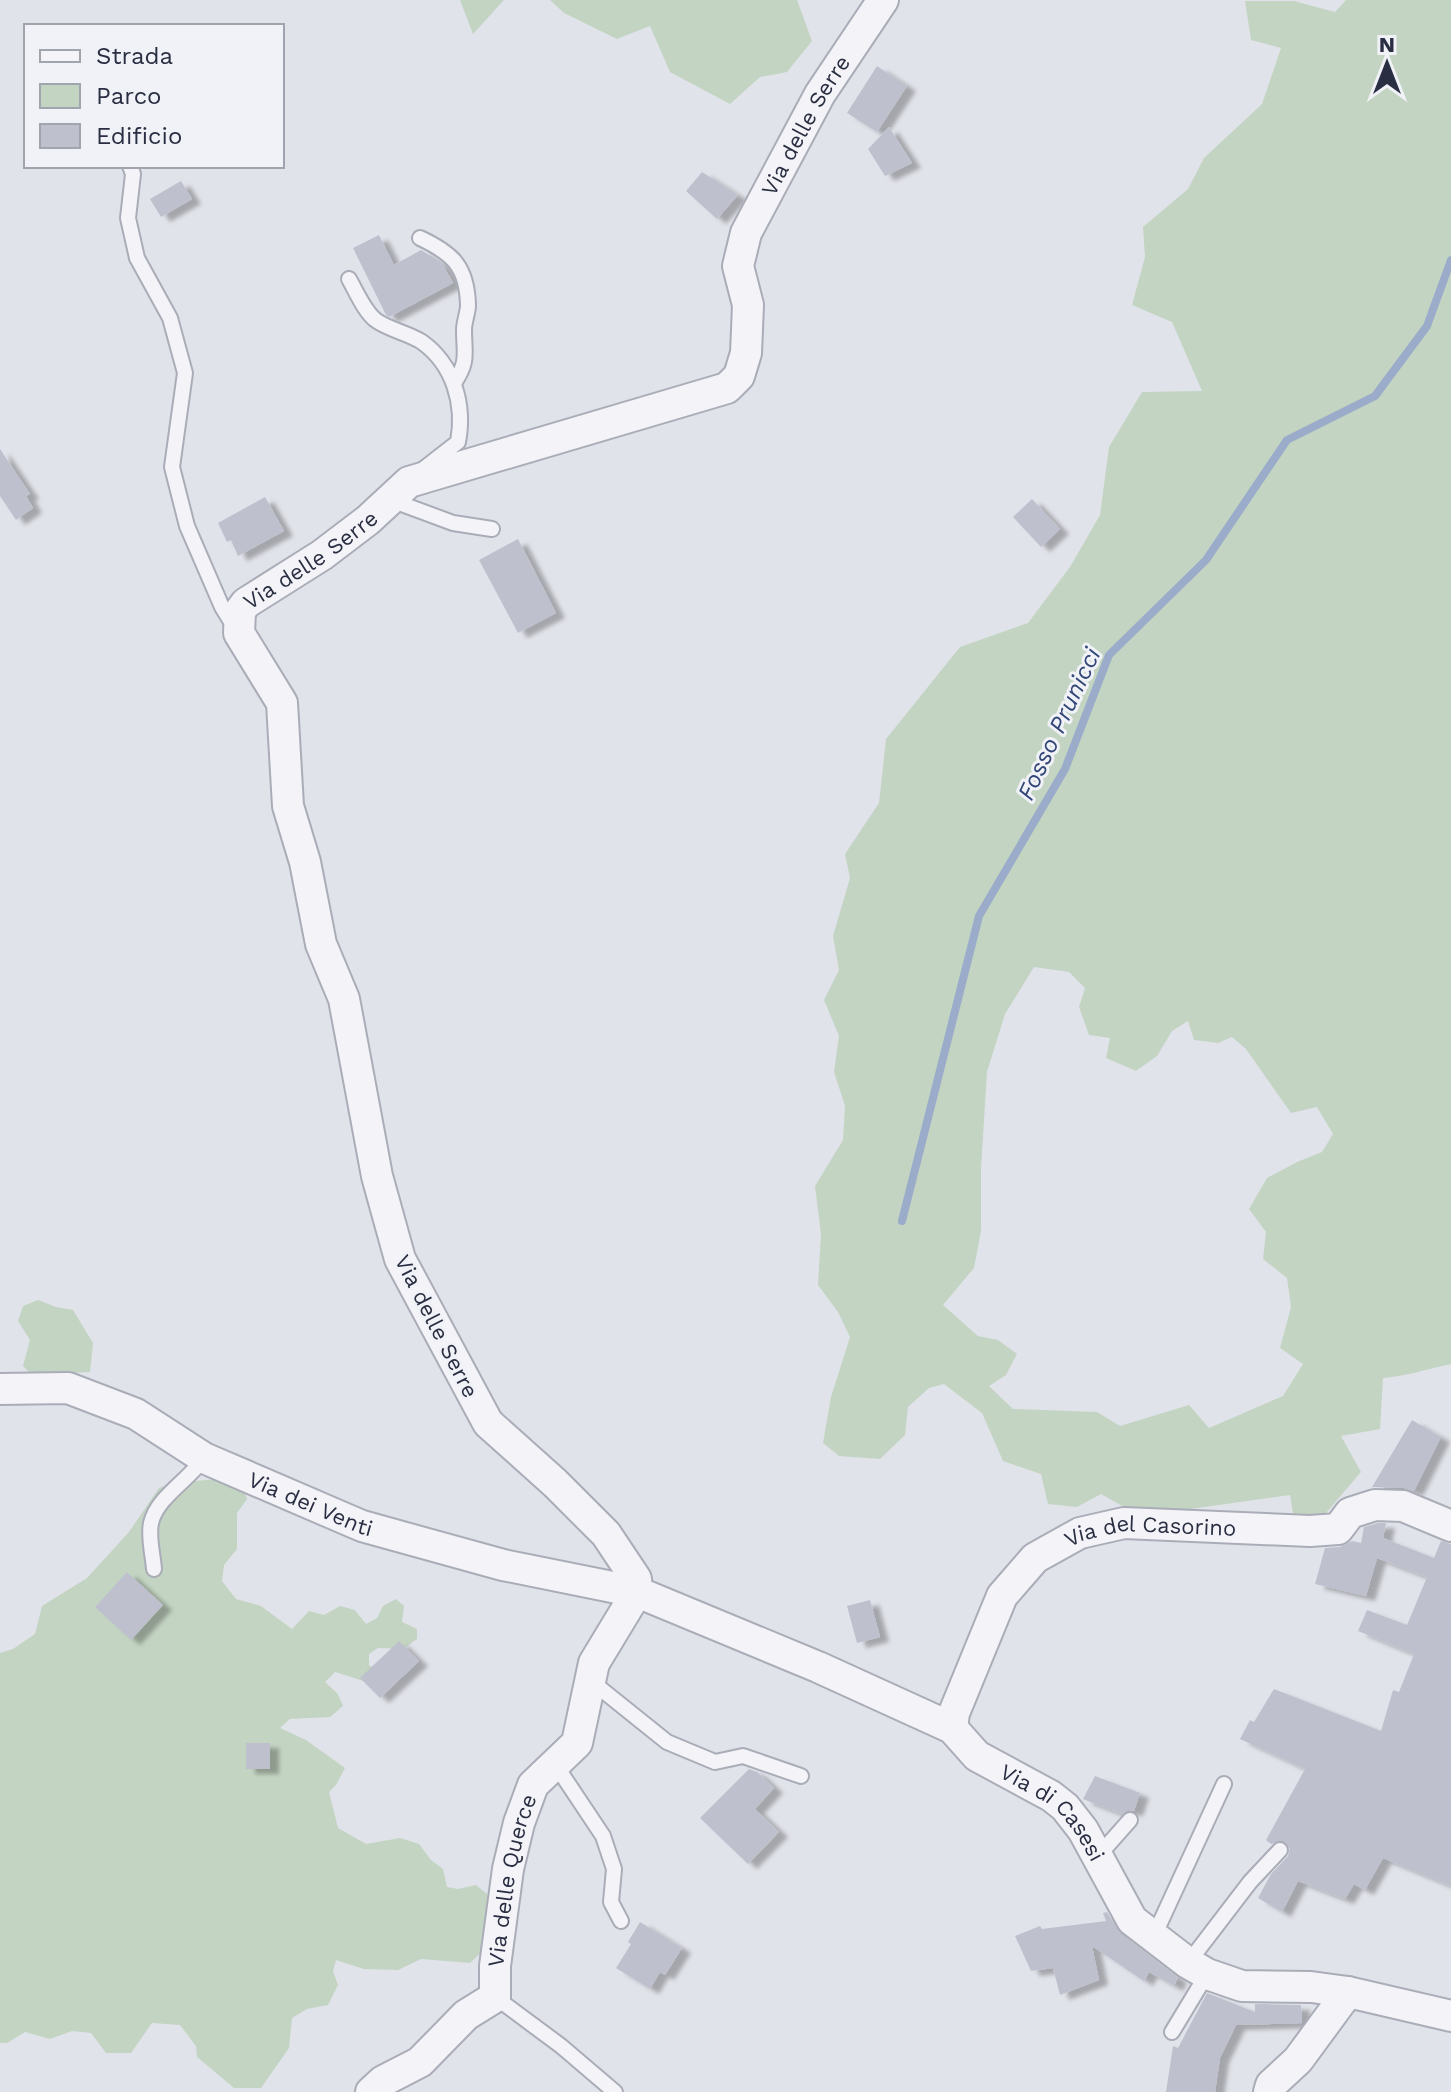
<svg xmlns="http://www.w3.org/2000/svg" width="1451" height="2092" font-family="'Work Sans',sans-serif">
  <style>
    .green { fill: #c3d4c2; fill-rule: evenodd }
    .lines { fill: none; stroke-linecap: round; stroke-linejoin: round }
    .stream { stroke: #9babca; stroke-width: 8 }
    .building { fill: #bec1cd; filter: url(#shadow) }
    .lane-casing { stroke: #aaadb8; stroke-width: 18 }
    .street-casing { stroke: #aaadb8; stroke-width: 34 }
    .lane { stroke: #f4f4f8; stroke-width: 14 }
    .street { stroke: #f4f4f8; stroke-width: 30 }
    .labels { text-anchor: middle; stroke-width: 6; stroke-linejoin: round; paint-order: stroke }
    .street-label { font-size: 22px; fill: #292e42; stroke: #f0f2f7 }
    .water-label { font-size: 24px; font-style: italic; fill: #324677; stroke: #f0f2f7 }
  </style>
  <defs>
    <filter id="shadow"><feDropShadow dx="9" dy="5" stdDeviation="2" flood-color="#0004"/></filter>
  </defs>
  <rect width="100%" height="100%" fill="#e1e3ea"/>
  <g class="green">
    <polygon points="460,0 504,0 473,34"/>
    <polygon points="550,0 797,0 812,41 787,72 760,77 730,104 670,72 650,26 617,39 564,13"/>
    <path d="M 1346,0 L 1451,0 L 1451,1364 C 1428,1369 1406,1376 1383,1378 L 1380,1429 L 1341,1436 L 1361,1472 L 1314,1527 L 1294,1519 L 1290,1495 L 1169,1512 L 1124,1507 L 1101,1494 L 1077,1507 L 1048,1504 L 1041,1474 L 1003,1461 L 982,1413 L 944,1384 L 929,1388 L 908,1407 L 905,1435 L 880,1459 L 839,1456 L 823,1443 L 831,1397 L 850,1337 L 838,1312 L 818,1285 L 821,1234 L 815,1186 L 843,1140 L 845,1106 L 834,1072 L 839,1036 L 824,1000 L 839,970 L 833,936 L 850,878 L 845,854 L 879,803 L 886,739 L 960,647 L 1028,623 L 1070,567 L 1100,515 L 1109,447 L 1142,392 L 1202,391 L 1172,322 L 1132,305 L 1145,257 L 1143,227 L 1188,189 L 1204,158 L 1262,104 L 1281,48 L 1251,40 L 1245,1 L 1294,1 L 1335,12 ZM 1034,967 L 1069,972 L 1085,988 L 1079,1007 L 1089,1035 L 1110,1038 L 1106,1058 L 1136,1071 L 1157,1056 L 1172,1031 L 1188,1021 L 1194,1040 L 1218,1043 L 1232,1037 L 1246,1049 L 1291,1113 L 1317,1107 L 1333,1134 L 1322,1152 L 1297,1162 L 1267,1178 L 1249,1209 L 1266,1232 L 1263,1259 L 1287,1278 L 1291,1307 L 1280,1348 L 1303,1364 L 1283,1396 L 1209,1428 L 1189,1405 L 1120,1426 L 1097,1412 L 1013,1409 L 989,1386 L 1006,1375 L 1017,1354 L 998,1340 L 978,1336 L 943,1305 L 974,1268 L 981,1231 L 981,1168 L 987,1072 L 1005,1014 Z"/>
    <polygon points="38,1300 56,1307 73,1310 93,1343 90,1372 32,1375 23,1366 30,1340 18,1321 23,1306"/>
    <polygon points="218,1479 241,1483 247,1499 237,1513 237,1549 224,1565 222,1581 236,1599 261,1606 292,1629 309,1611 324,1615 340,1606 355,1610 366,1624 377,1618 383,1606 396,1599 404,1606 402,1622 417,1629 417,1639 403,1649 378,1648 369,1654 369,1666 381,1667 373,1684 335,1672 325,1682 338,1694 343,1706 330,1717 290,1719 280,1728 306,1740 345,1768 336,1785 329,1792 338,1828 366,1844 400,1838 419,1844 431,1860 443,1869 447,1887 458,1889 476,1885 487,1894 491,1916 487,1947 470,1963 421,1959 398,1970 364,1969 336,1960 333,1971 338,1985 328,2005 307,2009 292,2018 289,2048 261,2088 234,2088 197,2057 196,2046 180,2025 152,2023 131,2053 106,2053 91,2033 72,2031 50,2039 25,2032 7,2043 0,2043 0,1653 13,1649 35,1634 42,1606 87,1578 129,1532 159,1488 173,1483"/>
  </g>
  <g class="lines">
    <polyline class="stream" points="902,1221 979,916 1065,769 1109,655 1206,560 1287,440 1375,396 1427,326 1451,260"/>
  </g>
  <g class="building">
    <polygon points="877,66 907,86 877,132 847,113"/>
    <polygon points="889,127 912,163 885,176 868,149"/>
    <polygon points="702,172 738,195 717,219 686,191"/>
    <polygon points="181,181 192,199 161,217 150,199"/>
    <polygon points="379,235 394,265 421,250 442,263 453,283 389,317 386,315 353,248"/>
    <polygon points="0,449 30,494 26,496 33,508 16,520 0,496"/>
    <polygon points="265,497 284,531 238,556 231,540 227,542 218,523"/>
    <polygon points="1032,499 1060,529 1041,547 1013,517"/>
    <polygon points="518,539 556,613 518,633 479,560"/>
    <polygon points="1412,1420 1441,1437 1414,1491 1404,1488 1372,1487"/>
    <polygon points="1378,1523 1386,1523 1383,1538 1434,1558 1441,1541 1451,1544 1451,1886 1383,1858 1365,1890 1354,1884 1345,1899 1298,1881 1282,1912 1258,1898 1271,1874 1288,1856 1290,1848 1283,1841 1271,1844 1266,1840 1305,1769 1240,1739 1250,1720 1254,1722 1274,1689 1381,1731 1393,1690 1399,1692 1414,1654 1358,1631 1367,1610 1407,1625 1427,1577 1377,1558 1366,1596 1315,1584 1325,1548 1340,1547 1352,1541 1361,1543 1364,1527"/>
    <polygon points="127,1572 163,1605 131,1640 95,1607"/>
    <polygon points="870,1600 880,1637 857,1643 847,1606"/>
    <polygon points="399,1641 419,1661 380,1698 360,1678"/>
    <rect x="246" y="1743" width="24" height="26"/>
    <polygon points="749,1769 757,1772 774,1788 755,1809 779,1832 748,1864 700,1818"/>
    <polygon points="1095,1776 1140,1793 1134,1811 1128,1810 1122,1814 1083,1799"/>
    <polygon points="1107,1912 1121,1934 1178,1978 1174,1986 1149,1972 1144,1981 1092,1946 1099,1980 1060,1995 1053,1968 1031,1971 1015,1936 1040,1926 1042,1929 1106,1921 1103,1913"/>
    <polygon points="640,1922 682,1948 665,1975 660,1972 650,1989 616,1968 631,1944 628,1942"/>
    <polygon points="1207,1993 1255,2012 1255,2004 1301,2005 1302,2023 1236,2025 1220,2058 1215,2092 1166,2092 1173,2046 1178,2048"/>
  </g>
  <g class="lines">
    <defs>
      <g id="lane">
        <polyline points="130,166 133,174 128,218 137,258 170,318 185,373 172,467 187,526 222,607 235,628"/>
        <path d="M 420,238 C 452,253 467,266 468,305 C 468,313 464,321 464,330 C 464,354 469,361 454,383"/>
        <path d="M 349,279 C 356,291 365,313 377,321 C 390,330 408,333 422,342 C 454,365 465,405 458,442 L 422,470"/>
        <polyline points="391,500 453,523 492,529"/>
        <path d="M 154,1569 C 153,1555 148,1537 151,1523 C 157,1497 189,1480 204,1458"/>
        <polyline points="591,1681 667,1742 715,1762 743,1756 801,1776"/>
        <polyline points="555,1764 603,1836 614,1869 611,1902 621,1921"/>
        <polyline points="1099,1855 1130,1820"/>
        <polyline points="1154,1936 1224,1784"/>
        <polyline points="1188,1963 1250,1882 1280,1850"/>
        <polyline points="495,1997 561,2046 615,2092"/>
        <polyline points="1172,2032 1207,1974"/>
      </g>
      <g id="street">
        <path id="s1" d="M 0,1389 L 68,1388 L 136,1414 L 204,1458 L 362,1526 L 503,1565 L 637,1592 L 818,1667 L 952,1728 L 977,1756 L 1051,1796 L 1065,1807 L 1083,1830 L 1132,1920 L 1188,1963 L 1207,1974 L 1242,1986 L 1311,1987 L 1348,1992 L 1451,2016"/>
        <path id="s2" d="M 637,1592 L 636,1579 L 606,1534 L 555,1483 L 488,1423 L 400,1259 L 377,1176 L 344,999 L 321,944 L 305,862 L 288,806 L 282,703 L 239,633 L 240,611 L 246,603 L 322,555 L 368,520 L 409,482 L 727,388 L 739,376 L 746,353 L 748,305 L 738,266 L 746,233 L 820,94 L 883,0"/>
        <path id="s3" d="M 952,1728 L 954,1713 L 1002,1596 L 1035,1558 L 1080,1533 L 1124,1523 L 1310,1531 L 1338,1529 L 1350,1513 L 1375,1505 L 1403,1506 L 1451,1526"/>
        <path id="s4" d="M 371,2092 L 383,2081 L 420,2062 L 466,2015 L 495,1997 L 495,1966 L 508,1869 L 519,1823 L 533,1785 L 577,1743 L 594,1663 L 637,1592"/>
        <polyline points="1269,2092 1271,2085 1298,2060 1348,1992"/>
      </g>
    </defs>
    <use href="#lane" class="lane-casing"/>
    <use href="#street" class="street-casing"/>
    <use href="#lane" class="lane"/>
    <use href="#street" class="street"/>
  </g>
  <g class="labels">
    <g class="street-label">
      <text dy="8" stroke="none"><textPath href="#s2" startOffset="1922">Via delle Serre</textPath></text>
      <text dy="8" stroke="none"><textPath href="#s2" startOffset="1178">Via delle Serre</textPath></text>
      <text transform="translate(437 1326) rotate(63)" y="8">Via delle Serre</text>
      <text dy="8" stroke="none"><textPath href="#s1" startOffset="338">Via dei Venti</textPath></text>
      <text dy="8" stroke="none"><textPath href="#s3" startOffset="314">Via del Casorino</textPath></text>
      <text dy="8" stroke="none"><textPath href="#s1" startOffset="1154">Via di Casesi</textPath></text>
      <text dy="8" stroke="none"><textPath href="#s4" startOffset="276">Via delle Querce</textPath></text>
    </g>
    <g class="water-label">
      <text transform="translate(1059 724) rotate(-65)" y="8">Fosso Prunicci</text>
    </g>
  </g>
  <rect x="24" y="24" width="260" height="144" fill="#f0f2f7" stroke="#a0a4af" stroke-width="2"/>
  <rect x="40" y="50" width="40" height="12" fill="#f4f4f8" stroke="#a0a4af" stroke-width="2"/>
  <text x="96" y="64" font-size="24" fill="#292e42">Strada</text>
  <rect x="40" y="84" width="40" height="24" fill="#c3d4c2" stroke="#a0a4af" stroke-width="2"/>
  <text x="96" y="104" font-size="24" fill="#292e42">Parco</text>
  <rect x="40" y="124" width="40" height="24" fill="#bec1cd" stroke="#a0a4af" stroke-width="2"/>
  <text x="96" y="144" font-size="24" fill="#292e42">Edificio</text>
  <g transform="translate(1387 64)" stroke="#f0f2f7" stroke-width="6" paint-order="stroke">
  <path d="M0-6L14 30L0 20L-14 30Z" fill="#292e42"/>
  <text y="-12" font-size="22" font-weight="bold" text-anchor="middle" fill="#292e42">N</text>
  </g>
</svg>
